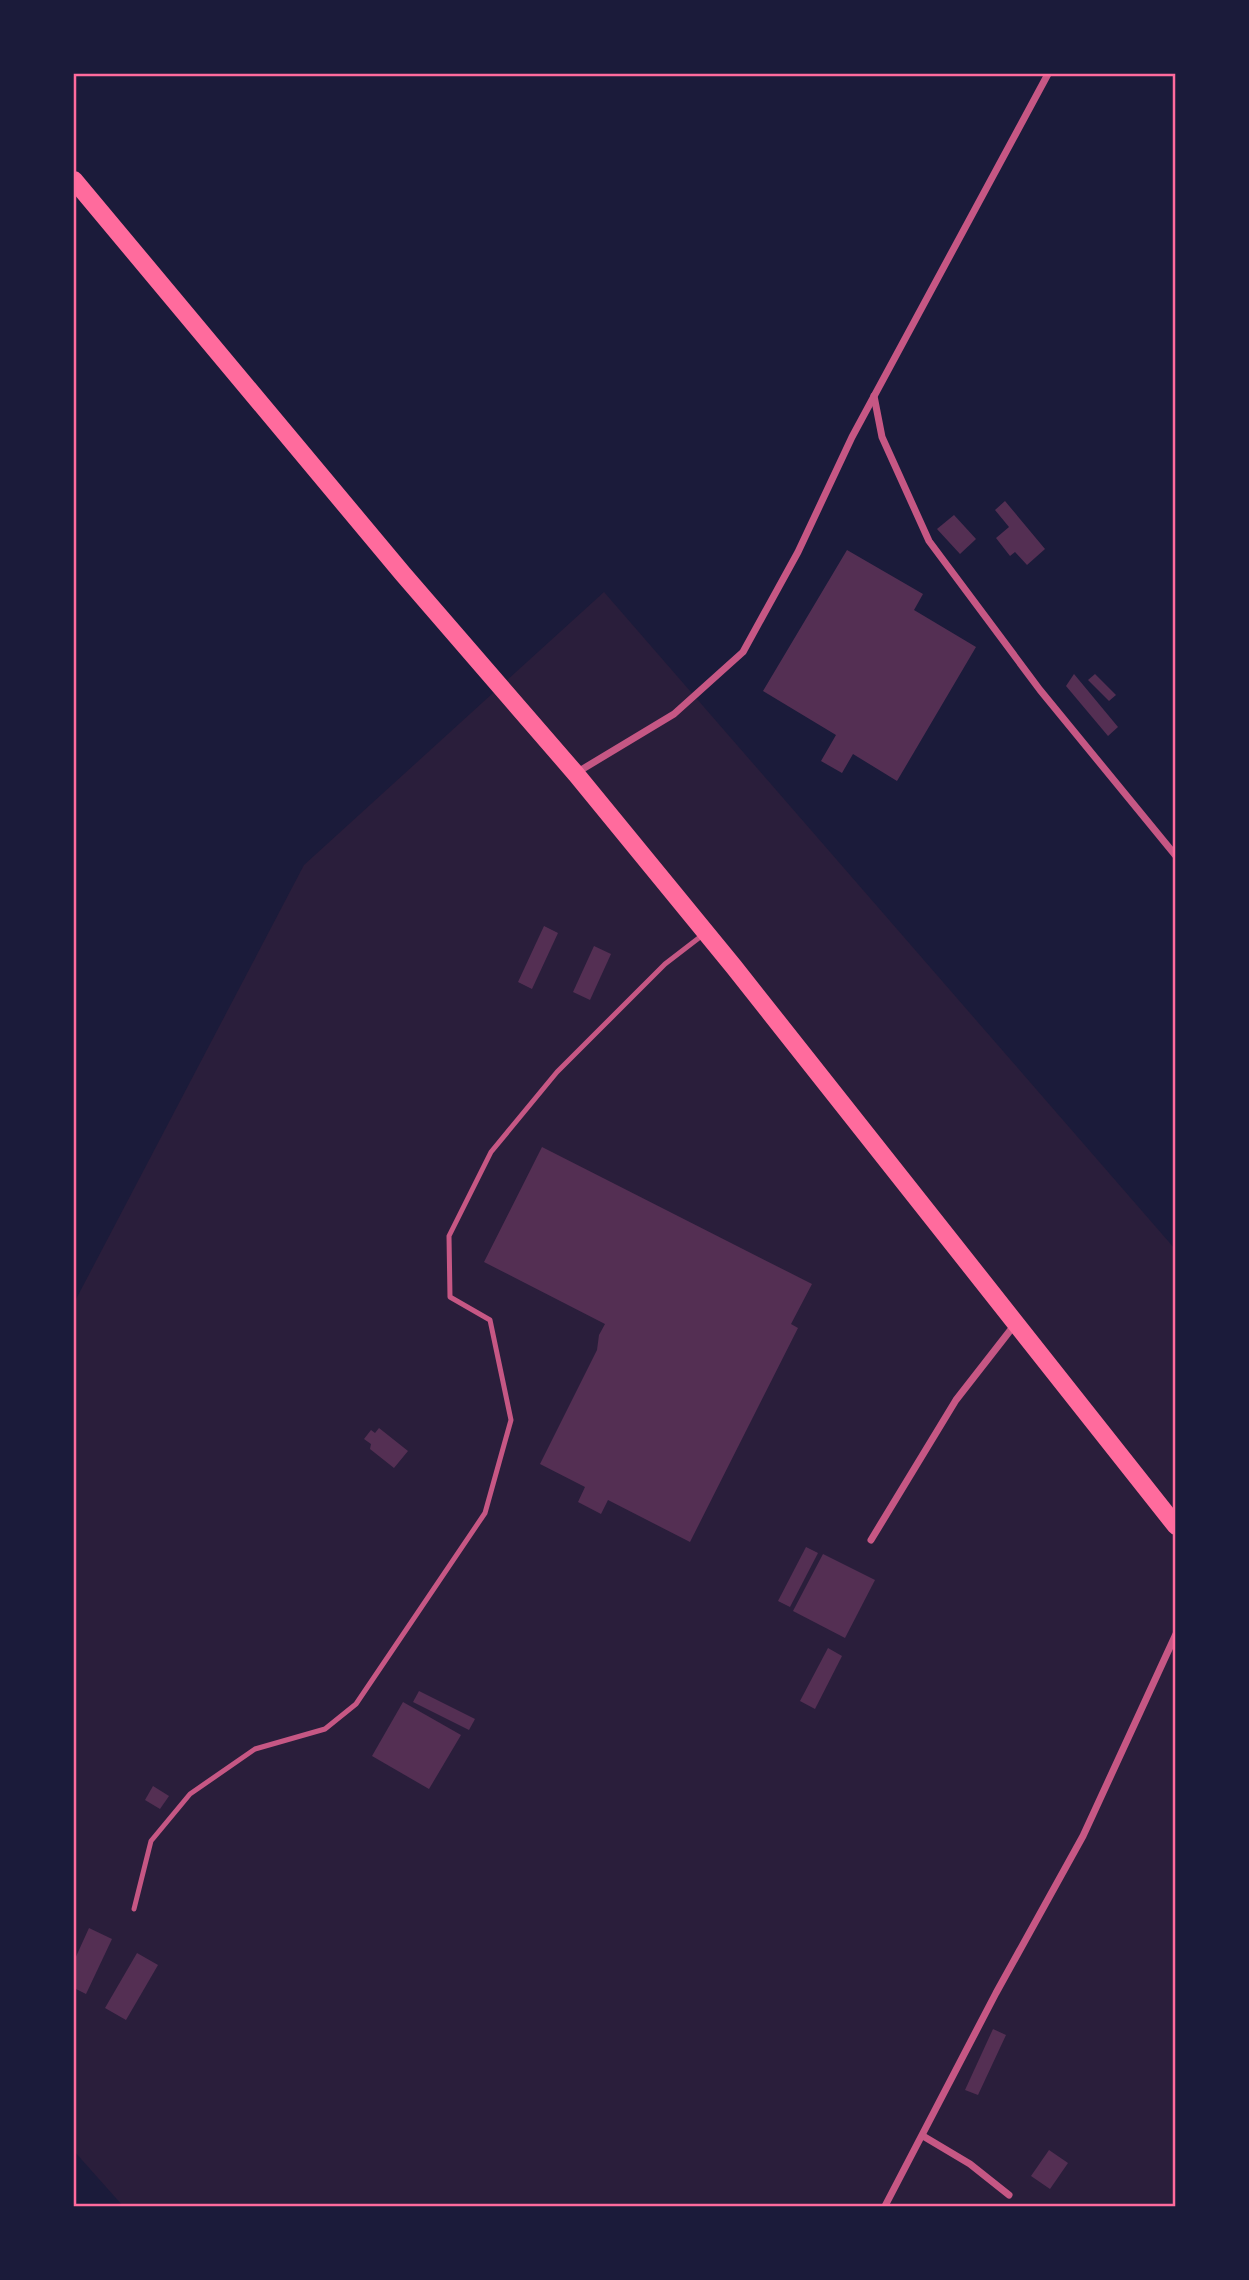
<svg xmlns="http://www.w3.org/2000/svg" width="1249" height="2280" font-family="'Sofia Sans Condensed',sans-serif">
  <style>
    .green { fill: #2a1e3b }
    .building { fill: #542f53 }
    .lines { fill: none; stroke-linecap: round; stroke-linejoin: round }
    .service { stroke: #c65784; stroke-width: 5 }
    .minor { stroke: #c65784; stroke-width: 7 }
    .primary { stroke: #ff6b9d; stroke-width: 18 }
    .neatline { fill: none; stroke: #ff6b9d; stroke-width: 2.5 }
  </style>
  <rect width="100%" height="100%" fill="#1b1b3a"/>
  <polygon class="green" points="604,592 1175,1249 1175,2206 123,2206 74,2151 74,1303 304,865"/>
  <g class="building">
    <polygon points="1005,501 1045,549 1027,565 1015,552 1010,556 996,538 1009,527 995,510"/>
    <polygon points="954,515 976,539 960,554 937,529"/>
    <polygon points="847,550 923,594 914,610 976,647 897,781 853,754 842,773 821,761 836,735 763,691"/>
    <polygon points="1074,674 1118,727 1108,736 1066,686"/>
    <polygon points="1095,674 1116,695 1109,701 1088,680"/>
    <polygon points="544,926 558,933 532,989 518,982"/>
    <polygon points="594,946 611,954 590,1000 573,992"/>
    <polygon points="542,1147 812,1284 791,1324 798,1328 690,1542 608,1500 601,1514 578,1502 585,1487 540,1464 597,1350 599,1335 605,1324 484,1262"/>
    <polygon points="379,1428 408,1451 394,1468 370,1449 371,1444 364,1439 371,1430 375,1433"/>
    <polygon points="806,1547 818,1553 790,1607 778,1601"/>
    <polygon points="823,1554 875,1580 845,1638 793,1611"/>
    <polygon points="828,1648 842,1656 815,1709 800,1701"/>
    <polygon points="419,1691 475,1719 469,1730 413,1702"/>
    <polygon points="403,1702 461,1735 429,1789 372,1756"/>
    <polygon points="153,1786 169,1796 160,1809 145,1800"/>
    <polygon points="89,1928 112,1939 86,1994 74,1988 74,1961"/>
    <polygon points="137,1953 158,1965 126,2020 105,2008"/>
    <polygon points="993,2029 1006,2035 978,2095 965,2090"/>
    <polygon points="1049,2150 1068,2163 1050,2189 1031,2176"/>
  </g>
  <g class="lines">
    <polyline class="service" points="134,1909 151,1841 190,1794 255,1749 325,1729 356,1704 485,1513 511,1420 490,1320 450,1297 449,1236 491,1152 557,1072 665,964 704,934"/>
    <g class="minor">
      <polyline points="874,396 882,437 929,541 1040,690 1176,856"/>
      <polyline points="576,773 674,714 743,652 798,552 852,437 1048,74"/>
      <polyline points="871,1540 956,1400 1016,1323"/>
      <polyline points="923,2136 970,2164 1009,2195"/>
      <polyline points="885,2206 996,1993 1083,1836 1176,1634"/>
    </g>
    <polyline class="primary" points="74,180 403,574 576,774 734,967 1176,1526"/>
  </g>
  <rect width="1249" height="2280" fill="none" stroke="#1b1b3a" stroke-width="150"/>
  <rect x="75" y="75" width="1099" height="2130" class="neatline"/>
</svg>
